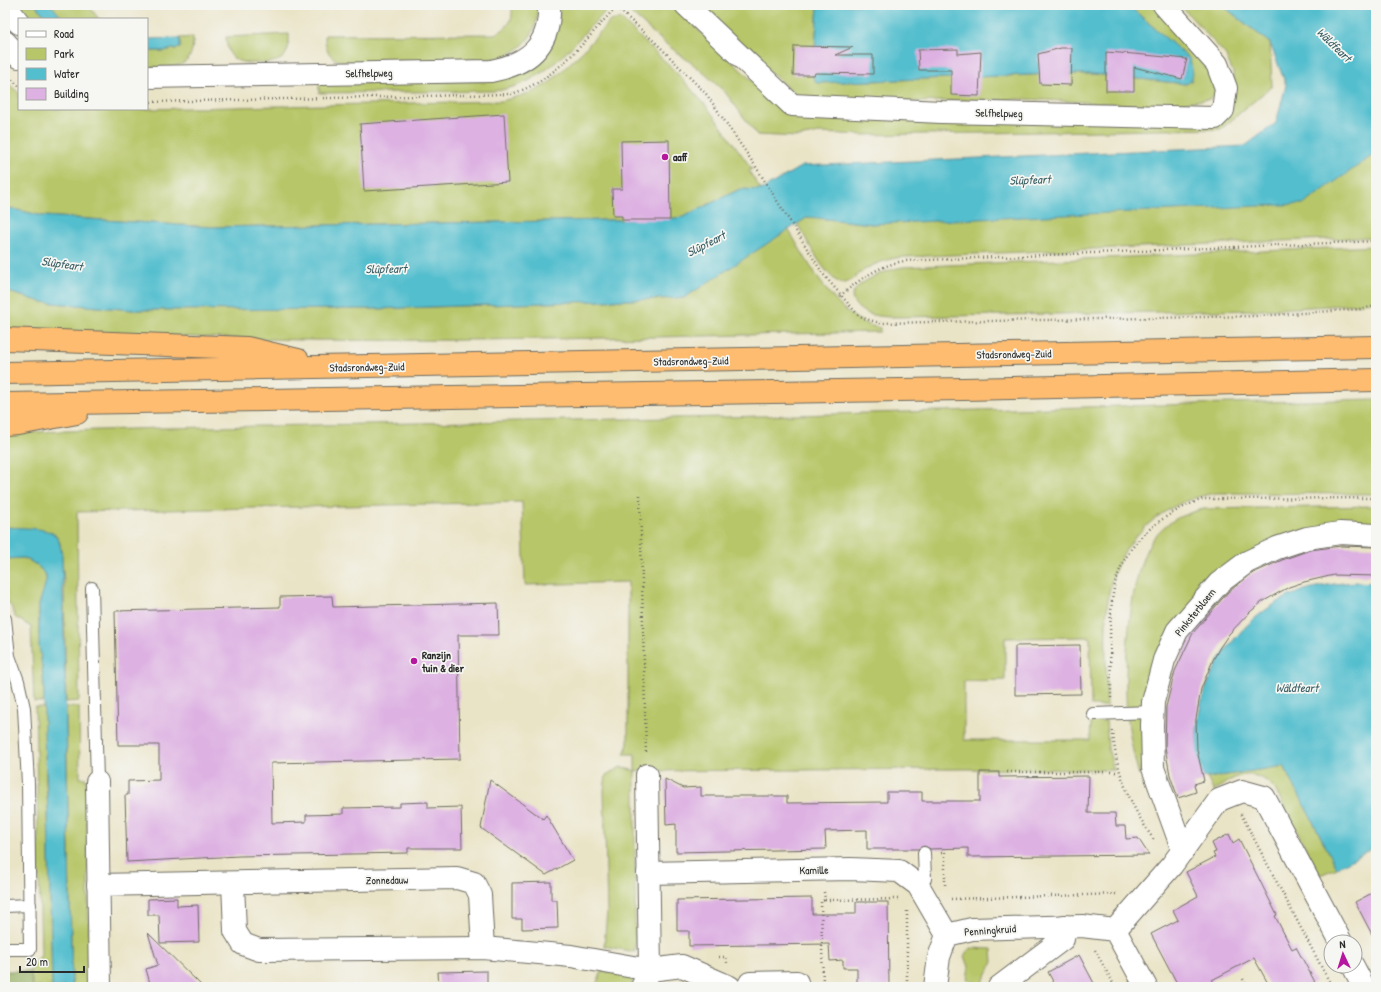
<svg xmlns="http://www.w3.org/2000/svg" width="1381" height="992" font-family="'Patrick Hand',sans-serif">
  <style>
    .green { fill: #b7c668; stroke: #71784a }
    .forest { fill: #91ab5c; stroke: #5e6b44 }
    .water { fill: #53bece; stroke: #3f747c }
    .building { fill: #ddb1e2 }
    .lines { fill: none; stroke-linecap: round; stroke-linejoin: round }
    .lane-casing { stroke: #6e6c62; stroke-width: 14 }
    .street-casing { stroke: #6e6c62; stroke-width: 24 }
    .highway-casing { stroke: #6e6c62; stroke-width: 24 }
    .path { stroke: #6e6c62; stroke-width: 2.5; stroke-dasharray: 1 3; stroke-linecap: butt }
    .lane { stroke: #fff; stroke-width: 12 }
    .street { stroke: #fff; stroke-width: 22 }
    .highway { stroke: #fdbc70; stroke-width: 22 }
    .poi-dot { fill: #b5179e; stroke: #f6f6f2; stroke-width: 1.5 }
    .labels { text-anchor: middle; stroke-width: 3.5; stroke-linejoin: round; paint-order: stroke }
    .street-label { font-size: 11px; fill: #2b2b2b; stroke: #f6f6f2 }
    .poi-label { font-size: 11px; font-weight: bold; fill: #2b2b2b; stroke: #f6f6f2; text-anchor: start }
    .water-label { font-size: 12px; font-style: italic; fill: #395e64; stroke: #f6f6f2 }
  </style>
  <rect width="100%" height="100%" fill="#f6f6f2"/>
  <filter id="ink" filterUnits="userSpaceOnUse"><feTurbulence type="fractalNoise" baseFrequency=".025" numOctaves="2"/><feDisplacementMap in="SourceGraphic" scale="8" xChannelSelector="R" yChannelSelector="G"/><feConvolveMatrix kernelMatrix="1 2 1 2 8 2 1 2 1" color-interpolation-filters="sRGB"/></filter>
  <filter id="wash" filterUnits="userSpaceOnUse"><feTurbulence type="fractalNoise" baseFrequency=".012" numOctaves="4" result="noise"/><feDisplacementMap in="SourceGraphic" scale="16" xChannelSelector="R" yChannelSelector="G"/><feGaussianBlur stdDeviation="0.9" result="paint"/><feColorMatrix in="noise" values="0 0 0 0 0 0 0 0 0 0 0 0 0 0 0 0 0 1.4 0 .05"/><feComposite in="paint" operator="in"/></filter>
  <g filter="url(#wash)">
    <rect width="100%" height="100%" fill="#eae4c7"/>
    <g class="green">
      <polygon points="16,5 35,5 48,19 27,19"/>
      <polygon points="51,5 88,5 99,19 63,19"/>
      <path d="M 511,5 L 538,5 C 539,35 521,54 492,59 L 343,62 C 328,58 325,49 325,35 L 494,34 C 507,30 515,19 511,5 Z"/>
      <path d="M 560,5 L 608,6 C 605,14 594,23 588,29 C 561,59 536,86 494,91 L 319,93 L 319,84 L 485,81 L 558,30 Z"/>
      <polygon points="625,5 672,5 780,107 789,114 801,117 835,119 1025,114 1216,113 1234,90 1233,72 1225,54 1180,5 1222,5 1270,43 1272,86 1221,129 864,135 819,133 799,137 757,135 725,92 698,68 666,44 633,15"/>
      <polygon points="694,5 818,5 813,77 817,83 1055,74 1093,74 1186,84 1190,59 1128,5 1158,5 1212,62 1215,95 1210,99 1157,106 1025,99 833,104 804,102"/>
      <polygon points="621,19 676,72 708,108 752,169 749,171 761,190 740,189 683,217 667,219 211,227 43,216 5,207 5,81 19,93 19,109 147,109 502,101 535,91 550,82 582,52 610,21"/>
      <path d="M 289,34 C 290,58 282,63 259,63 C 238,64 227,60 226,37 Z"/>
      <path d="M 193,37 C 194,71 173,67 147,67 L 147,51 L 163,51 L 180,48 L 180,38 Z"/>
      <path d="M 1376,156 L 1376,237 L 904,257 C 891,258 878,262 866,269 C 859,273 853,281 845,283 C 829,287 805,236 797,223 L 808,217 L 872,224 Z"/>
      <path d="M 788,229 C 809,263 837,321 880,328 L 880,332 C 688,336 496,342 304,340 C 204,338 105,334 5,329 L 5,291 L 42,302 L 133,310 L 376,309 L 684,298 Z"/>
      <path d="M 1376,246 L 1376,301 L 1360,304 L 1261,310 L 899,317 C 882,317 857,317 852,297 C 854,281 890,269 903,267 Z"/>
      <path d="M 1376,399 L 1376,494 L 1217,493 C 1164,500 1118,540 1109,593 C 1103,630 1107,669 1107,706 L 1091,706 L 1090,637 L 1005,638 L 1005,680 L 964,681 L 964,740 L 1090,740 L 1091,721 L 1106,721 L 1108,748 L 1114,770 L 962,769 L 635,771 L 635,952 L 604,946 L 607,912 L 604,790 L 606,775 L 621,767 L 635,771 L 635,754 L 624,754 L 628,744 L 628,582 L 525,585 L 522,502 L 77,512 L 79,701 L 66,702 L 64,580 L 60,543 L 56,535 L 5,527 L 5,433 L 162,428 L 725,417 Z"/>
      <path d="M 1376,506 L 1376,529 L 1304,534 L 1190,607 L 1139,775 C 1133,754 1129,733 1127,712 C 1123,673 1129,569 1153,539 C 1166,521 1183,514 1204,509 Z"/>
      <path d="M 23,558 C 31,561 43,568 46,577 C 49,586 40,598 39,607 C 37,639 44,670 44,702 L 34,702 L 31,627 L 15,617 L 11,606 L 5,599 L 5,559 Z"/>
      <polygon points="35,707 44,707 46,785 48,809 52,987 33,987 30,971 41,955"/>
      <polygon points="66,707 79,707 80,778 86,778 90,987 72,987"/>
      <path d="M 1284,766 L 1337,868 L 1320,875 L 1275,789 C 1255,766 1234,774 1214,792 L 1207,778 Z"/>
      <polygon points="970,948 992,949 993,962 981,985 967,979 969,967 965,956"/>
      <polygon points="602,971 635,976 631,987 595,987"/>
    </g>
    <polygon class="forest" points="5,971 30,971 33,987 5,987"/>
    <g class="water">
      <polygon points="35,5 51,5 63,19 48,19"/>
      <polygon points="818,5 1128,5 1190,59 1193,73 1191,81 1186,84 1093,74 1055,74 817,83 813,77"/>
      <polygon points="1222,5 1376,5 1376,156 1372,156 1303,204 872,224 808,217 684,298 376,309 133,310 42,302 5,291 5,207 43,216 211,227 667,219 683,217 740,189 761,190 802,166 1245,146 1276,123 1286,85 1270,43"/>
      <polygon points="180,38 180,48 163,51 147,51 147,39"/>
      <path d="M 5,527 C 16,528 48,527 55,535 C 60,540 61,549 62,555 L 72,987 L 52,987 L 48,809 L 44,735 L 44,683 L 39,645 L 39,605 L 46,581 L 46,576 L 40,568 L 29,560 L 23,558 L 5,559 Z"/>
      <path d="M 1356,582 L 1376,583 L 1376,846 L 1337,868 L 1284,766 L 1207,778 L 1199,775 C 1196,755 1195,735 1199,714 C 1209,658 1252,606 1308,589 C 1324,585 1340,583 1356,582 Z"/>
    </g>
    <g id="blocks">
      <g class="building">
        <polygon points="794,46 853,47 835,55 873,55 873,74 815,73 814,75 793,75"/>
        <polygon points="1061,48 1072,48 1071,85 1040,84 1038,54"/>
        <polygon points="958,49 958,54 981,52 979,96 951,95 951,70 919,70 918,50"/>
        <polygon points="1106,52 1134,54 1187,59 1182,79 1134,67 1134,91 1106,91"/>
        <polygon points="504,114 508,182 364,191 360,124"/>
        <polygon points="669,140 670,220 622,220 622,216 613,216 612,189 622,189 621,141"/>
        <polygon points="1341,546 1376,547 1376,576 1334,575 1304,582 1289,587 1262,602 1250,612 1229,634 1220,647 1213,660 1201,689 1196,719 1197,750 1204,781 1194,784 1196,792 1178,798 1170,775 1165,747 1166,707 1175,671 1193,633 1228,592 1253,573 1282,560 1310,550"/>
        <polygon points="332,596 333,607 498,603 499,635 458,635 460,759 271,763 272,823 306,822 306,815 343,814 343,808 400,807 400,803 428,802 428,808 461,807 462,848 408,848 408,853 239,856 127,862 125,795 128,795 128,781 159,780 159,745 118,745 115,611 280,607 280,597"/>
        <polygon points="1080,645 1081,694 1015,695 1015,646"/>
        <polygon points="980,772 999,772 999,777 1089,776 1088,813 1115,813 1116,826 1125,826 1126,839 1138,838 1149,855 968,857 968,848 930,849 924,846 918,849 867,849 867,830 825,831 826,849 676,852 676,824 666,825 665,779 683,788 701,787 701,796 787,796 787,803 887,802 887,792 922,792 922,801 980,801"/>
        <polygon points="490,780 543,819 546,815 573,860 546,875 481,828"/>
        <polygon points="1229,834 1233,843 1239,839 1277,915 1275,916 1292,949 1296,947 1315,982 1305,987 1270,987 1254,958 1212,980 1216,987 1179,987 1151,934 1178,920 1173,910 1198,896 1186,872 1215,857 1213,853 1216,852 1212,843"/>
        <polygon points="551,882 551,900 557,900 558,928 522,929 522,919 512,919 512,883"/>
        <polygon points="1376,891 1376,942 1355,902"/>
        <polygon points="177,898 177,906 198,905 199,942 160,943 159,915 148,915 148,899"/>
        <polygon points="812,898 812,914 856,914 856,902 888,902 889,987 857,987 857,968 843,968 843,960 830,961 829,944 689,946 689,931 677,931 677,900"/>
        <polygon points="148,933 203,987 151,987 146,969 158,965"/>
        <polygon points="1079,955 1096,987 1056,987 1048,972"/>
        <polygon points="487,971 487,987 439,987 438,972"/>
      </g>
    </g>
  </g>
  <g filter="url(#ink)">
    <use href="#blocks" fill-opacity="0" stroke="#6e6c62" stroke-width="1"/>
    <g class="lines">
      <defs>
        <g id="lane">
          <polyline points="92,588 97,782"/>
          <polyline points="5,619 9,656 18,681 24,708 28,784 30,949 5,949"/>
          <polyline points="1093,714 1153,712"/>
          <polyline points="918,885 925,879 924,853"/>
          <polyline points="5,906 30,905"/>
        </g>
        <g id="street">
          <polyline points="5,5 19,23"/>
          <polyline points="686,5 792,105 941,112 1215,118 1223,110 1226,88 1217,64 1164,5"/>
          <polyline points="5,42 19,57"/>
          <path d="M 147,77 L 491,71 C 528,64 551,46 549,5"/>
          <polyline points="97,782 100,987"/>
          <polyline points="1183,851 1153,768 1152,725 1153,702 1164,660 1177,631 1219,583 1247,562 1277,548 1307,538 1340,533 1376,535"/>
          <polyline points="648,873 851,869 899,871 918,885 947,935"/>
          <polyline points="233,883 235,931 243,944 259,950 483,948 571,956 650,970 682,966 730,987"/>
          <polyline points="98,885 457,878 474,883 480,895 483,948"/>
          <polyline points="1115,930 1172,865 1219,800 1242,791 1264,797 1341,942"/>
          <polyline points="1353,966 1364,987"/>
          <polyline points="642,987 650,970 647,775"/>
          <polyline points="748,987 750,983 797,982 798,987"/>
          <polyline points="935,987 939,957 947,935 972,929 1082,926 1115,930 1146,987"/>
          <polyline points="999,987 1063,939 1064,926"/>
        </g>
        <g id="highway">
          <polyline points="5,339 247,348 298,360"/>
          <polyline points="5,373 1376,347"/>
          <polyline points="5,404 964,389 1376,380"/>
          <polyline points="5,425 18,424 77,413"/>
        </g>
      </defs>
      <use href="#lane" class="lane-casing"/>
      <use href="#street" class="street-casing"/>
      <use href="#highway" class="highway-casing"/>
      <g class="path">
        <polyline points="614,5 658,45 707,95 756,167 823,274 858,315 866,319 880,323 1259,316 1360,309 1376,306"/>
        <polyline points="9,77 19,86"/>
        <path d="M 147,102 L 511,94 C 556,81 585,40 616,7"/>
        <path d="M 840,296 C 860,279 878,266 904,261 L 1376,241"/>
        <polyline points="640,495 646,755"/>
        <path d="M 1111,698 C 1111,665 1108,626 1113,594 C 1121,545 1158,515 1203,499 L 1376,498"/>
        <path d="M 1113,731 C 1115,771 1131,807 1154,840"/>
        <polyline points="1007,772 1119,772"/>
        <polyline points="1241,814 1332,987"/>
        <polyline points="941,852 945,852 945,886"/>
        <polyline points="824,892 825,900 900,899"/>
        <polyline points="951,899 1118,894"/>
        <polyline points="907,911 907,987"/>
        <polyline points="1095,950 1115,987"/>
        <polyline points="719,957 726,957 727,963"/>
        <polyline points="1243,979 1247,987"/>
        <polyline points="823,987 821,901 825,900"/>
      </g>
      <use href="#lane" class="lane"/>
      <use href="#street" class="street"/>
      <use href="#highway" class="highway"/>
    </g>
  </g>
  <g class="poi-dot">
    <circle cx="665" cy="157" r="4"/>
    <circle cx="414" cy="661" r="4"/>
  </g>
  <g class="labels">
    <g class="street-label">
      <text transform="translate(369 73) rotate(-1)" y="4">Selfhelpweg</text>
      <text transform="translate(999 113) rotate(1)" y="4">Selfhelpweg</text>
      <text transform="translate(1014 354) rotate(-1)" y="4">Stadsrondweg-Zuid</text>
      <text transform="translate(691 361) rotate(-1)" y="4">Stadsrondweg-Zuid</text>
      <text transform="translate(367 367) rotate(-1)" y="4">Stadsrondweg-Zuid</text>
      <text transform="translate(1195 612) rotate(-51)" y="4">Pinksterbloem</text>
      <text transform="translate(814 870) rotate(-1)" y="4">Kamille</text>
      <text transform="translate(387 880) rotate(-1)" y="4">Zonnedauw</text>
      <text transform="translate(990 930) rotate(-4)" y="4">Penningkruid</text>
    </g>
    <g class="poi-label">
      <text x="673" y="161">aaff</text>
      <text x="422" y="659">Ranzijn<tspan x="422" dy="13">tuin &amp; dier</tspan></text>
    </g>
    <g class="water-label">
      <text transform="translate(1334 45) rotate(44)" y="4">Wâldfeart</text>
      <text transform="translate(1030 180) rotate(-2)" y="4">Slûpfeart</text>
      <text transform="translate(706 244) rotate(-27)" y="4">Slûpfeart</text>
      <text transform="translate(62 264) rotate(8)" y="4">Slûpfeart</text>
      <text transform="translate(386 269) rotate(-1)" y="4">Slûpfeart</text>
      <text x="1297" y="692">Wâldfeart</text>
    </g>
  </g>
  <rect width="1381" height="992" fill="none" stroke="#f6f6f2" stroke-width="20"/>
  <rect x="18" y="18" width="130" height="92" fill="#f6f6f2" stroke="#a5a5a2"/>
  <rect x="26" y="31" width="20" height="6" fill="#ffffff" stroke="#a5a5a2"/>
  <text x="54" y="38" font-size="12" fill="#2b2b2b">Road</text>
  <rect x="26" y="48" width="20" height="12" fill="#b7c668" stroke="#a5a5a2"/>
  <text x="54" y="58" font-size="12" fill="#2b2b2b">Park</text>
  <rect x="26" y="68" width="20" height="12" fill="#53bece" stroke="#a5a5a2"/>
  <text x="54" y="78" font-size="12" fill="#2b2b2b">Water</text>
  <rect x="26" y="88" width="20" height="12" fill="#ddb1e2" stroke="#a5a5a2"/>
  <text x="54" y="98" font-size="12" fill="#2b2b2b">Building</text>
  <g transform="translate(1343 954) rotate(356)"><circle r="19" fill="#f6f6f2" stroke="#a5a5a2"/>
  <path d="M0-3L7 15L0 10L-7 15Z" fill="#b5179e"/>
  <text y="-6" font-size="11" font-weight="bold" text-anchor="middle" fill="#2b2b2b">N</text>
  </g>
  <path d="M20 966v6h64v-6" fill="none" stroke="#2b2b2b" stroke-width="2"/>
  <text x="26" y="966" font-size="12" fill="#2b2b2b" stroke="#f6f6f2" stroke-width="3" paint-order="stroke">20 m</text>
</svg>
